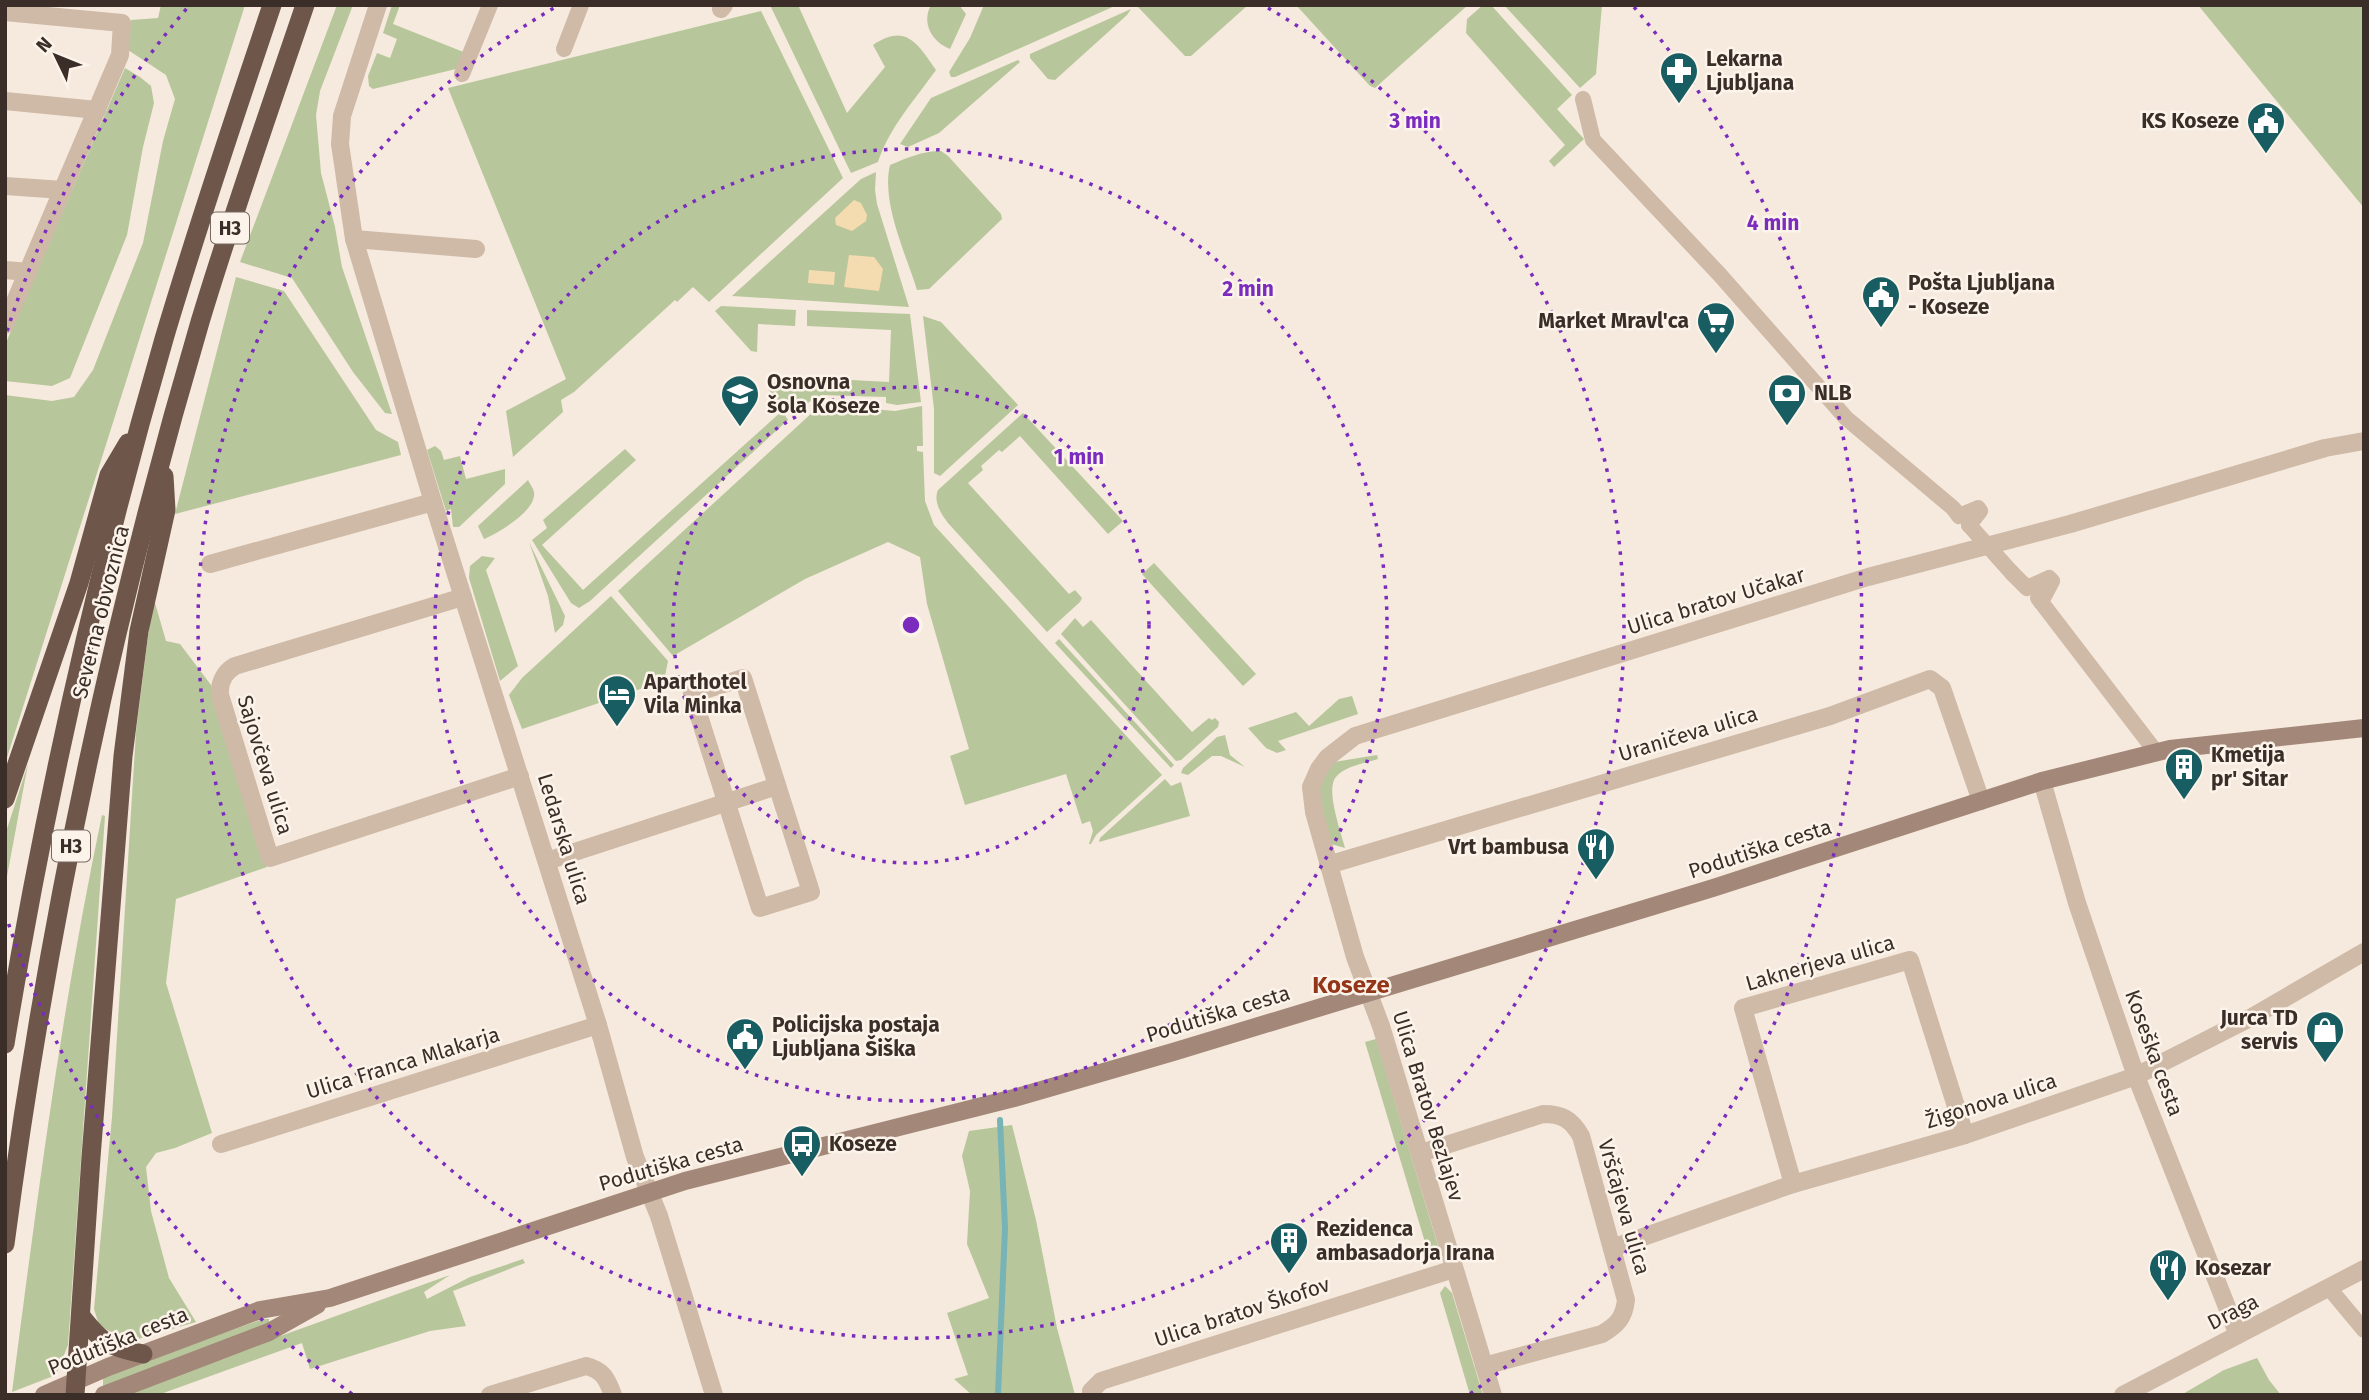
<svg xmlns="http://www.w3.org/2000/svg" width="2369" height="1400" font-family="'Fira Sans',sans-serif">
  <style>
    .green { fill: #b8c69b }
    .sand { fill: #f4dcb0 }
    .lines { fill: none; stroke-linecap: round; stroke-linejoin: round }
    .stream { stroke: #78b3b6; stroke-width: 6 }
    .pedestrian { stroke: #cfb9a7; stroke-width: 16 }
    .minor { stroke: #cfb9a7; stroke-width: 18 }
    .secondary { stroke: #a38778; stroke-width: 18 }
    .trunk { stroke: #6e564b; stroke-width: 19 }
    .pedestrian-bridge { stroke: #cfb9a7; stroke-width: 16 }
    .ring { fill: none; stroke: #7b2cbf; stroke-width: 3.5; stroke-dasharray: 3.5 7 }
    .labels { text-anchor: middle; stroke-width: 5; stroke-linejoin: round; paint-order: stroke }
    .shield { fill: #fcf4ea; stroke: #756962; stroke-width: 2 }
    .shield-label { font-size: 19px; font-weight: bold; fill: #3b2e28 }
    .poi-label { font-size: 21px; font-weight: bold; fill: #3b2e28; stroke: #fcf4ea; text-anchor: start }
    .street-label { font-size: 21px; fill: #3b2e28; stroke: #fcf4ea }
    .quarter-label { font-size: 24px; font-weight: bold; fill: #933518; stroke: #fcf4ea }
    .centre { fill: #7b2cbf; stroke: #fcf4ea; stroke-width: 3.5 }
    .ring-label { font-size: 21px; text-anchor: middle; font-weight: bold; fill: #7b2cbf; stroke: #fcf4ea; stroke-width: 5; stroke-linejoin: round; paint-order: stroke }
  </style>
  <rect width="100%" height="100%" fill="#f5eadd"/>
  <g class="green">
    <polygon points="161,5 245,5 5,764 5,395 52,401 74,397 93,370 143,243 163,141 175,99 166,75 128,50 131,20 158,18"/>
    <polygon points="337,5 353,5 320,91 316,115 321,173 335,227 342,267 392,414 385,413 353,372 292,278 240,262"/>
    <polygon points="392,5 400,5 393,24 466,53 460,68 373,89 369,86 368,76 377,53 390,58 397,39 383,33"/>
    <path d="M 770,5 L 798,5 L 847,113 L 885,67 L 873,45 C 906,23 917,43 936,70 C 916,98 889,128 878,162 L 851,173 Z"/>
    <path d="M 931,5 L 959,5 L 966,14 L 950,49 C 932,42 921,23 931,5 Z"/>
    <polygon points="984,5 1117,5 955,77 951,77 949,72 970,38"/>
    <polygon points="1248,5 1191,56 1185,56 1137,6"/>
    <polygon points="1296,5 1468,5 1375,88 1370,86"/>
    <polygon points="1483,5 1491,5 1572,95 1557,109 1584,139 1554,167 1549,161 1565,145 1466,33 1467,19"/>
    <polygon points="1504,5 1602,5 1596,74 1580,88"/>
    <polygon points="2198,5 2364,5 2364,208"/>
    <polygon points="1131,9 1127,15 1055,80 1048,79 1030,58 1030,54"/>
    <polygon points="761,11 843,178 709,302 693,287 677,302 675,300 574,392 561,400 563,412 513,457 506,411 566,379 448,88"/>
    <polygon points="1018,60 1020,62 939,133 908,147 900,144 931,98"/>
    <polygon points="125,68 140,77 151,86 154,103 143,147 127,235 70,378 52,386 5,381 5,345"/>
    <path d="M 941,151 L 948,156 L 1001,214 L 1002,219 L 929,289 L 917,290 C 906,254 881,203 890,165 C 907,158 922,151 941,151 Z"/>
    <polygon points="876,172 875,190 877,204 909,307 732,296 861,179"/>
    <polygon points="236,277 284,291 376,430 398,442 401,455 175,514"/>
    <polygon points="721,306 796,310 795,326 758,324 757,352 751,351 715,311"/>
    <polygon points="807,310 910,314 921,402 897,405 886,403 886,397 822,395 809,402 793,416 768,389 775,382 776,376 889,382 891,330 807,326"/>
    <polygon points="923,316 941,322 1018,405 940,476 934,473 934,409"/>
    <polygon points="825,405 895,411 922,406 923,446 917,446 917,451 923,452 925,501 934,525 1162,775 1096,835 1091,844 1089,844 1093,831 1090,821 1082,824 1066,774 965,805 950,756 969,749 927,604 920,557 888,542 805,579 673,656 618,591 814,411"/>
    <polygon points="782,411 788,420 590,601 579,608 571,603 532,540 547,528 543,520 625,449 636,460 542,545 583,590"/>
    <path d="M 1023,413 L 1123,521 L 1108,534 L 1020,436 L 1002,452 L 999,450 L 981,466 L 983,470 L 968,483 L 1069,594 L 1075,590 L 1082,598 L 1080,602 L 1047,632 L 948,523 C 941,514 933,501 938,490 Z"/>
    <polygon points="435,446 441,451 444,460 460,456 466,479 505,469 505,484 459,527 453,527 451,509 446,511 427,450"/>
    <path d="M 528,480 C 531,486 535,490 534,496 C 532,513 498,533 484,539 L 478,526 Z"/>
    <polygon points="529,542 565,616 563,625 555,633 548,596"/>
    <polygon points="482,556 495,558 486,570 518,666 500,681 469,578 470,566"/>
    <polygon points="1154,563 1256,674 1243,686 1142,574"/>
    <polygon points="153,596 166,641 180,644 211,685 216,709 267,867 176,899 166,983 212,1133 175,1148 156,1153 146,1167 151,1211 169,1278 196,1322 128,1342 99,1325 94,1309 112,1117 136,732"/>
    <polygon points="611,596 668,661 664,681 522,729 509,695 522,678"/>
    <polygon points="1075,618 1083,627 1091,620 1192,732 1209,718 1212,720 1215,718 1219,722 1218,727 1181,760 1176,761 1061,634"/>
    <polygon points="1059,639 1174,765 1171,768 1055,643"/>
    <polygon points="1352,696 1358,714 1278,741 1286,750 1277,753 1266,748 1248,728 1296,712 1309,726 1339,699"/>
    <polygon points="1225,735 1230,755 1245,767 1221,756 1212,756 1188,775 1181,773 1183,768 1217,737"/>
    <path d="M 1377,755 L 1378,759 C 1365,763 1345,766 1336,777 C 1325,789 1341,832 1345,848 L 1331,844 L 1318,810 L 1320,781 L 1334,762 Z"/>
    <polygon points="28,764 5,887 5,835"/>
    <polygon points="1165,779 1171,786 1181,782 1190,816 1099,842 1100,838"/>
    <path d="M 102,815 L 105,816 L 68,1345 L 56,1375 L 12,1392 C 37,1199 62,1005 102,815 Z"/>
    <polygon points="1376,1039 1439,1249 1438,1261 1430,1259 1365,1042"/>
    <polygon points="1012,1125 1036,1220 1057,1328 1075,1395 972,1395 954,1379 968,1375 947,1313 989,1298 967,1244 970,1191 962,1156 969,1131"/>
    <polygon points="523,1259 525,1263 453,1291 466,1326 430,1331 310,1369 302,1343 158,1395 126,1395 236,1352 450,1275 424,1292 427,1299 470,1277"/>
    <polygon points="1445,1286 1452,1293 1483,1395 1470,1395 1440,1293"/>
    <polygon points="263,1319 269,1319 269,1323 103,1390 103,1375"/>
    <polygon points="2257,1358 2269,1380 2281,1395 2181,1395 2224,1370"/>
  </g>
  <g class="sand">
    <polygon points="854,200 861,203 867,215 866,221 852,231 836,225 835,218"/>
    <polygon points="849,255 874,257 883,269 879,291 844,287"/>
    <polygon points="809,270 835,272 834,285 808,283"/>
  </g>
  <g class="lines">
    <polyline class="stream" points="998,1395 1005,1228 1000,1120"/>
    <g class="pedestrian">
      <polyline points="564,49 581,5"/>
      <polyline points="462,74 490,5"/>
      <polyline points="1583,99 1593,140 1720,275 1846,418 1953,508 1959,516 1978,508 1980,511 1969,525"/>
      <polyline points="2012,573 2027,588 2049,578 2052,581 2041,602"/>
      <polyline points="2038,598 2156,752"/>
      <polyline points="2329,1288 2364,1330"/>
    </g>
    <g class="minor">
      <polyline points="378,5 342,116 340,144 354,239 433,502 598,1025 635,1157 659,1216 714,1395"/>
      <polyline points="721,9 724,5"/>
      <polyline points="5,12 122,23 120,55 5,325"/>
      <polyline points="5,101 97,110"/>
      <polyline points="5,186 63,190"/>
      <polyline points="354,239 476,249"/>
      <polyline points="5,270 29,272"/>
      <polyline points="210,564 433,502"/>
      <path d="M 463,597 L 235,666 C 224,672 219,683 220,695 L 270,858 L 520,776"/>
      <polygon points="743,678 811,892 760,908 692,694"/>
      <polyline points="2042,781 2077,903 2136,1076 2238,1335"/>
      <polyline points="547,861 777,786"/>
      <polyline points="1328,865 1830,716 1930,679 1942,688 1981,801"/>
      <polyline points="221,1144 598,1025"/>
      <path d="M 1421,1153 L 1543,1114 C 1562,1114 1571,1119 1581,1136 L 1626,1300 C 1624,1318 1617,1325 1602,1334 L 1484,1366"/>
      <polyline points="1793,1184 1743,1008 1910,960 1965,1135"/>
      <polyline points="1612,1248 1793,1184 1965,1135 2136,1076 2252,1017 2364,952"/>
      <path d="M 490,1395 L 586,1366 C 603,1370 607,1379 613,1395"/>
      <polyline points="1091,1395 1091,1391 1101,1381 1454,1269"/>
      <polyline points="1493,1395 1381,1026 1355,957 1314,812 1311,787 1319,769 1328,757 1355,736 1868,577 2070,524 2325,448 2364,441"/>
      <polyline points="2123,1395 2364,1269"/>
    </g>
    <g class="secondary">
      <polyline points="44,1395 108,1367 260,1310 330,1298 685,1181 1014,1098 1173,1052 1713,888 2042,781 2170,749 2364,728"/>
      <polyline points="104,1395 269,1332 317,1305"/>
    </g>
    <g class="trunk">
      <polyline points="5,799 79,583 109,475 128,443"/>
      <path d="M 5,1044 C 44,806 97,570 164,339 C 197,227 235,116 272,5"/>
      <path d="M 5,1244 C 46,933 111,623 200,322 C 232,216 269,111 305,5"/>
      <path d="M 81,1316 C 102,1343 109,1347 143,1354"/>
      <polyline points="75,1395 91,1157 123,756 139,631 166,510 164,476"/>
    </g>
    <polyline class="pedestrian-bridge" points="1969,525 2012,573"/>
  </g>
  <g class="ring">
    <circle cx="911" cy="625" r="238"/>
    <circle cx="911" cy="625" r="476"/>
    <path d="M1268 8A713 713 0 1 1 554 8"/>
    <path d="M352 1394A951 951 0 0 1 7 919M7 331A951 951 0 0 1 188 7M1634 7A951 951 0 0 1 1470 1394"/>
  </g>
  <defs>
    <symbol id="pharmacy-pin" viewBox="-11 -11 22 30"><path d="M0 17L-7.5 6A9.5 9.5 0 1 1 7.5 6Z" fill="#185d61" stroke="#fcf4ea"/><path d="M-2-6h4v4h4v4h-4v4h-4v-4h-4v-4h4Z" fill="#fff"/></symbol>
    <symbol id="civic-pin" viewBox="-11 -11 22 30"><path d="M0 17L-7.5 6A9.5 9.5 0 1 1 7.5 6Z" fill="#185d61" stroke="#fcf4ea"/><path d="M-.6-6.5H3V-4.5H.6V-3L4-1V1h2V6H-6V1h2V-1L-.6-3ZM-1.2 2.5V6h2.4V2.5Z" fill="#fff"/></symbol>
    <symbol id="supermarket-pin" viewBox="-11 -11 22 30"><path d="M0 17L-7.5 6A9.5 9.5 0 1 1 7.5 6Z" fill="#185d61" stroke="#fcf4ea"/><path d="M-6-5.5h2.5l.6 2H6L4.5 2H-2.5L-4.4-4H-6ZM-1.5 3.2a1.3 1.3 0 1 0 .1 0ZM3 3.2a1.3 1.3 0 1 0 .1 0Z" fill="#fff"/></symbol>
    <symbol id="bank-pin" viewBox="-11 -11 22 30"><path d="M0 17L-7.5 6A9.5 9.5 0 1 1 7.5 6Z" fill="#185d61" stroke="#fcf4ea"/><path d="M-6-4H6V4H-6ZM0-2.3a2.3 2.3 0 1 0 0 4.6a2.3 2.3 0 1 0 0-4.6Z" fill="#fff"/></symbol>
    <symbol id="school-pin" viewBox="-11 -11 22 30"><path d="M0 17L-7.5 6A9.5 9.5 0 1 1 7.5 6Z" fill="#185d61" stroke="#fcf4ea"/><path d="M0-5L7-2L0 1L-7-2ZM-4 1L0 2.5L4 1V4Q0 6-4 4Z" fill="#fff"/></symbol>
    <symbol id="hotel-pin" viewBox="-11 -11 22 30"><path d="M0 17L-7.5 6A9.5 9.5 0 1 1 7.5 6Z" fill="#185d61" stroke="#fcf4ea"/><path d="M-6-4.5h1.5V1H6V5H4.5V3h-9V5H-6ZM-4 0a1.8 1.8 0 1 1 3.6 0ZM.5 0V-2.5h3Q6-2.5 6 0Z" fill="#fff"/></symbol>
    <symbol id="building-pin" viewBox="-11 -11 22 30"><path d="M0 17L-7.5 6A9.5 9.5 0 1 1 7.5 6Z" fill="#185d61" stroke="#fcf4ea"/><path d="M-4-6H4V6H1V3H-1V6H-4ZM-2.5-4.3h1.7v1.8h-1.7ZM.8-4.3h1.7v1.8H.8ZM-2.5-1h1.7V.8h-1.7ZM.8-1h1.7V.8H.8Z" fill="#fff"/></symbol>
    <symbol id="restaurant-pin" viewBox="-11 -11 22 30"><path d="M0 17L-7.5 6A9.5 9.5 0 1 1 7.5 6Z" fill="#185d61" stroke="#fcf4ea"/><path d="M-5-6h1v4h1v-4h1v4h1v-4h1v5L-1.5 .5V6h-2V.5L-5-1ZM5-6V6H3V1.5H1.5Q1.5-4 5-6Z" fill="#fff"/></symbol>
    <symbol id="shop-pin" viewBox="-11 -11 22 30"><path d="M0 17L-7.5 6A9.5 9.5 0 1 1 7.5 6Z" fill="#185d61" stroke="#fcf4ea"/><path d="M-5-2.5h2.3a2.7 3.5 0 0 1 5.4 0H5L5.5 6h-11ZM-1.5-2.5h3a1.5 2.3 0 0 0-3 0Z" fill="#fff"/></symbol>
    <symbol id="bus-pin" viewBox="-11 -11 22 30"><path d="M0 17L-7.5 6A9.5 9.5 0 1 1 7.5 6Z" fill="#185d61" stroke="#fcf4ea"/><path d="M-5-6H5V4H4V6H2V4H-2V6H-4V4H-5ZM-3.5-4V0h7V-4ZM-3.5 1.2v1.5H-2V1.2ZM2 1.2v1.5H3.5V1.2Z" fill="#fff"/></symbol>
  </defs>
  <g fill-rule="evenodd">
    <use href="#pharmacy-pin" x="1657" y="49" width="44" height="60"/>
    <use href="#civic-pin" x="2244" y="99" width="44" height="60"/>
    <use href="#civic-pin" x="1859" y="273" width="44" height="60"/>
    <use href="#supermarket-pin" x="1694" y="299" width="44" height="60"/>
    <use href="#bank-pin" x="1765" y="371" width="44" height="60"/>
    <use href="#school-pin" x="718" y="372" width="44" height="60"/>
    <use href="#hotel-pin" x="595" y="672" width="44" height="60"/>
    <use href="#building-pin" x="2162" y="745" width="44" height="60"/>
    <use href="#restaurant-pin" x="1574" y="825" width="44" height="60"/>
    <use href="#shop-pin" x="2303" y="1008" width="44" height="60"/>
    <use href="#civic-pin" x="723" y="1015" width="44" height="60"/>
    <use href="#bus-pin" x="780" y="1122" width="44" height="60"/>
    <use href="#building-pin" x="1267" y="1219" width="44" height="60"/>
    <use href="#restaurant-pin" x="2146" y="1246" width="44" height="60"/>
  </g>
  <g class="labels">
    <g class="shield">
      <rect x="211" y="212.5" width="38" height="31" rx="5"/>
      <rect x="52" y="830.5" width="38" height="31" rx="5"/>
    </g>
    <g class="shield-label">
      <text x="230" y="235">H3</text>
      <text x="71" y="853">H3</text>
    </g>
    <g class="poi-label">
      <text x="1706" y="66">Lekarna<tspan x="1706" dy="24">Ljubljana</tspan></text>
      <text x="2239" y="128" text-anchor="end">KS Koseze</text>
      <text x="1908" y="290">Pošta Ljubljana<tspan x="1908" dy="24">- Koseze</tspan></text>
      <text x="1689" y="328" text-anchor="end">Market Mravl'ca</text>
      <text x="767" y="389">Osnovna<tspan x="767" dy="24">šola Koseze</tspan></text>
      <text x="1814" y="400">NLB</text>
      <text x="644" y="689">Aparthotel<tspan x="644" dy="24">Vila Minka</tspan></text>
      <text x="2211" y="762">Kmetija<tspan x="2211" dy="24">pr' Sitar</tspan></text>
      <text x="1569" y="854" text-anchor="end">Vrt bambusa</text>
      <text x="2298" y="1025" text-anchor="end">Jurca TD<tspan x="2298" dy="24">servis</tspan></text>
      <text x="772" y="1032">Policijska postaja<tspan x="772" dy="24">Ljubljana Šiška</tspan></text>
      <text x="829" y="1151">Koseze</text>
      <text x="1316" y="1236">Rezidenca<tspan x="1316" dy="24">ambasadorja Irana</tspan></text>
      <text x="2195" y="1275">Kosezar</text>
    </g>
    <g class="street-label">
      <text transform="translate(1716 601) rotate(-17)" y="7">Ulica bratov Učakar</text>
      <text transform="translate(101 612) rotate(-76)" y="7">Severna obvoznica</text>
      <text transform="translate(1688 734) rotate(-17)" y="7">Uraničeva ulica</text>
      <text transform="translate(265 765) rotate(73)" y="7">Sajovčeva ulica</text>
      <text transform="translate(564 839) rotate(73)" y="7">Ledarska ulica</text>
      <text transform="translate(1760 849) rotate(-18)" y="7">Podutiška cesta</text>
      <text transform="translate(1820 963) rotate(-16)" y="7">Laknerjeva ulica</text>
      <text transform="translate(1218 1014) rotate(-17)" y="7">Podutiška cesta</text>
      <text transform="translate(2154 1053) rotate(70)" y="7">Koseška cesta</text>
      <text transform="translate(403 1063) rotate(-17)" y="7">Ulica Franca Mlakarja</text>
      <text transform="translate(1991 1101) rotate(-18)" y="7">Žigonova ulica</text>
      <text transform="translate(1428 1106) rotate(73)" y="7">Ulica Bratov Bezlajev</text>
      <text transform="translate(671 1164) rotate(-16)" y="7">Podutiška cesta</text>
      <text transform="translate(1624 1207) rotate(74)" y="7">Vrščajeva ulica</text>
      <text transform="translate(1242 1312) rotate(-18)" y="7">Ulica bratov Škofov</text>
      <text transform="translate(2233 1312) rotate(-27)" y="7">Draga</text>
      <text transform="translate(118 1341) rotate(-22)" y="7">Podutiška cesta</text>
    </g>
    <g class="quarter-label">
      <text x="1351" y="993">Koseze</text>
    </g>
  </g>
  <circle cx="911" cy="625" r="10" class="centre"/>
  <g class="ring-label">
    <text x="1415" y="128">3 min</text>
    <text x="1773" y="230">4 min</text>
    <text x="1248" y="296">2 min</text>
    <text x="1079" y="464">1 min</text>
  </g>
  <rect width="2369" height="1400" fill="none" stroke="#3b2e28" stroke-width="14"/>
  <g transform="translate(56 56) rotate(313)" stroke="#fcf4ea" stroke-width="5" paint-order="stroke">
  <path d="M0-5L12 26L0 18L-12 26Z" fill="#3b2e28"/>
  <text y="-10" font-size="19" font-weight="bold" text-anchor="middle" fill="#3b2e28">N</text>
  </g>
</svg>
